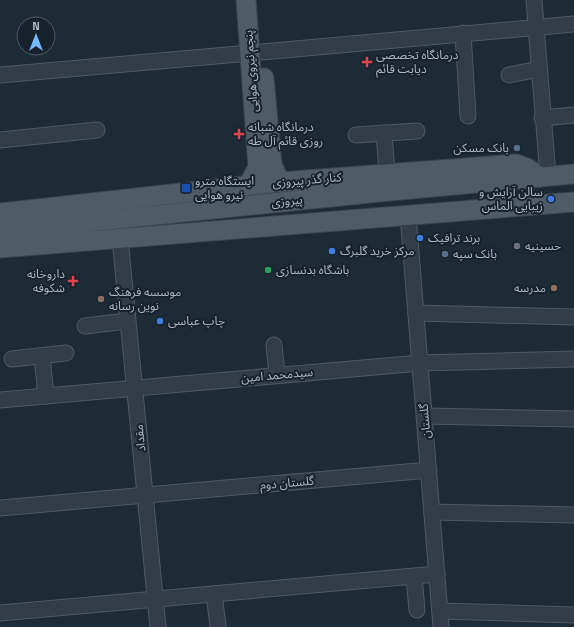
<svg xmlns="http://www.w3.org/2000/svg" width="574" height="627" font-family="'Titillium Web','Noto Sans Arabic',sans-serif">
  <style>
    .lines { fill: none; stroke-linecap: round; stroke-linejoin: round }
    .minor-casing { stroke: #4e5b66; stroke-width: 17 }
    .major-casing { stroke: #3a4651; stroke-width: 21 }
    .minor { stroke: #313d48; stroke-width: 15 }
    .major { stroke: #4e5c68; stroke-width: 19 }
    .health-dot { fill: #e0444e; stroke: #17222c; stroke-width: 1.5 }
    .service-dot { fill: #5c6f8a; stroke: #17222c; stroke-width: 1.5 }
    .transit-dot { fill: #1a4fb4; stroke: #17222c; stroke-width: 1.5 }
    .shop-dot { fill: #3f7fe0; stroke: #17222c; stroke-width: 1.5 }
    .worship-dot { fill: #6b7280; stroke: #17222c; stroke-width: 1.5 }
    .leisure-dot { fill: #2e9e5b; stroke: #17222c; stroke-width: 1.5 }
    .education-dot { fill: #8d6e63; stroke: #17222c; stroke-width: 1.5 }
    .labels { text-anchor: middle; stroke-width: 4; stroke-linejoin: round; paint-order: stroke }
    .poi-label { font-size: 12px; fill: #aab8c5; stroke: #17222c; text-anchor: start }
    .street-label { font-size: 12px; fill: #aab8c5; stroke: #17222c }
  </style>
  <rect width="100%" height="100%" fill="#1d2b37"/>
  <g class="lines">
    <defs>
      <g id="minor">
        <polyline points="534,0 548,176"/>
        <polyline points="463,33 468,116"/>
        <polyline points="262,52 574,24"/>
        <polyline points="0,75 250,53"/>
        <polyline points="509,75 539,69"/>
        <polyline points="542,118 574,115"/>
        <polyline points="384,133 387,173"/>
        <polyline points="356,135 417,131"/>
        <polyline points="0,140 97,130"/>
        <polyline points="408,215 441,627"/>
        <polyline points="121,249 158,627"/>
        <polyline points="416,313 574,317"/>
        <polyline points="85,326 127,321"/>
        <polyline points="274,345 277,375"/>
        <polyline points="42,356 46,396"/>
        <polyline points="12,359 66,353"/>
        <polyline points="0,400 420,363 574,359"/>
        <polyline points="425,416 574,419"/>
        <polyline points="0,508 429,470"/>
        <polyline points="432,512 574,515"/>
        <polyline points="414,577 417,610"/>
        <polyline points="214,594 218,626"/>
        <polyline points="440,611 574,615"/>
        <polyline points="0,613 437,574"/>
      </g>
      <g id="major">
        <polyline points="246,0 258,167 248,186"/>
        <polyline points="264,78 272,165 280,182"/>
        <polyline points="0,213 280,182 516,164 527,168 540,177"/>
        <polyline points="0,231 389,191 574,174"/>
        <polyline points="0,248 574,202"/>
      </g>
    </defs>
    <use href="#minor" class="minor-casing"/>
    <use href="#major" class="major-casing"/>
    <use href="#minor" class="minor"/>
    <use href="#major" class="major"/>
  </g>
  <g class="health-dot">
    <path d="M365 56h4v4h4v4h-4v4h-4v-4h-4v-4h4z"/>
    <path d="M237 128h4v4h4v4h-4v4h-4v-4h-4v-4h4z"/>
    <path d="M71 275h4v4h4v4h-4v4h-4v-4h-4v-4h4z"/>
  </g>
  <g class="service-dot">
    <circle cx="517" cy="148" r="4"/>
    <circle cx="445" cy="254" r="4"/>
  </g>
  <rect class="transit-dot" x="181" y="183" width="10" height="10" rx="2"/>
  <g class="shop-dot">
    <circle cx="551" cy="199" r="4"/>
    <circle cx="420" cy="238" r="4"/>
    <circle cx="332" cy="251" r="4"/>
    <circle cx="160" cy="321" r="4"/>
  </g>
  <circle class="worship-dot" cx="517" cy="246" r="4"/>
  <circle class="leisure-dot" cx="268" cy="270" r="4"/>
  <g class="education-dot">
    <circle cx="554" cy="288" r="4"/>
    <circle cx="101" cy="299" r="4"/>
  </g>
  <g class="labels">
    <g class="poi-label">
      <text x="376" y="59">درمانگاه تخصصی<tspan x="376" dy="14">دیابت قائم</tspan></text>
      <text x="248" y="131">درمانگاه شبانه<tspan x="248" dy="14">روزی قائم آل طه</tspan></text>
      <text x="509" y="152" text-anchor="end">بانک مسکن</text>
      <text x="195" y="185">ایستگاه مترو<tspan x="195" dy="14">نیرو هوایی</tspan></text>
      <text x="543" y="196" text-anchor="end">سالن آرایش و<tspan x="543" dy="14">زیبایی الماس</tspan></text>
      <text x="428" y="242">برند ترافیک</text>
      <text x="525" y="250">حسینیه</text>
      <text x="340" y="255">مرکز خرید گلبرگ</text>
      <text x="453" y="258">بانک سپه</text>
      <text x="276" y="274">باشگاه بدنسازی</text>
      <text x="65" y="278" text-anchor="end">داروخانه<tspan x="65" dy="14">شکوفه</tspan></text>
      <text x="546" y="292" text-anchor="end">مدرسه</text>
      <text x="109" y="296">موسسه فرهنگ<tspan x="109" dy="14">نوین رسانه</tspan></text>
      <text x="168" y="325">چاپ عباسی</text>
    </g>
    <g class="street-label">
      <text transform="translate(251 71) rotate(-94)" y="4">پنجم نیروی هوایی</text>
      <text transform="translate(307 180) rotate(-5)" y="4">کنار گذر پیروزی</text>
      <text transform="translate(287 201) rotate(-6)" y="4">پیروزی</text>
      <text transform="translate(277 375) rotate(-5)" y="4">سیدمحمد امین</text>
      <text transform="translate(425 421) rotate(-94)" y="4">گلستان</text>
      <text transform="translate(140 438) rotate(-96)" y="4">مقداد</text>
      <text transform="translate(287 483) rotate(-5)" y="4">گلستان دوم</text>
    </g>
  </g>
  <g transform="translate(36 36)"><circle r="19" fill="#17222c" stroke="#525e69"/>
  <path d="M0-3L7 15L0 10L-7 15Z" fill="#75baff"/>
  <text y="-6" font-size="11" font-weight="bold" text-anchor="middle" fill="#aab8c5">N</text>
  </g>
</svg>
